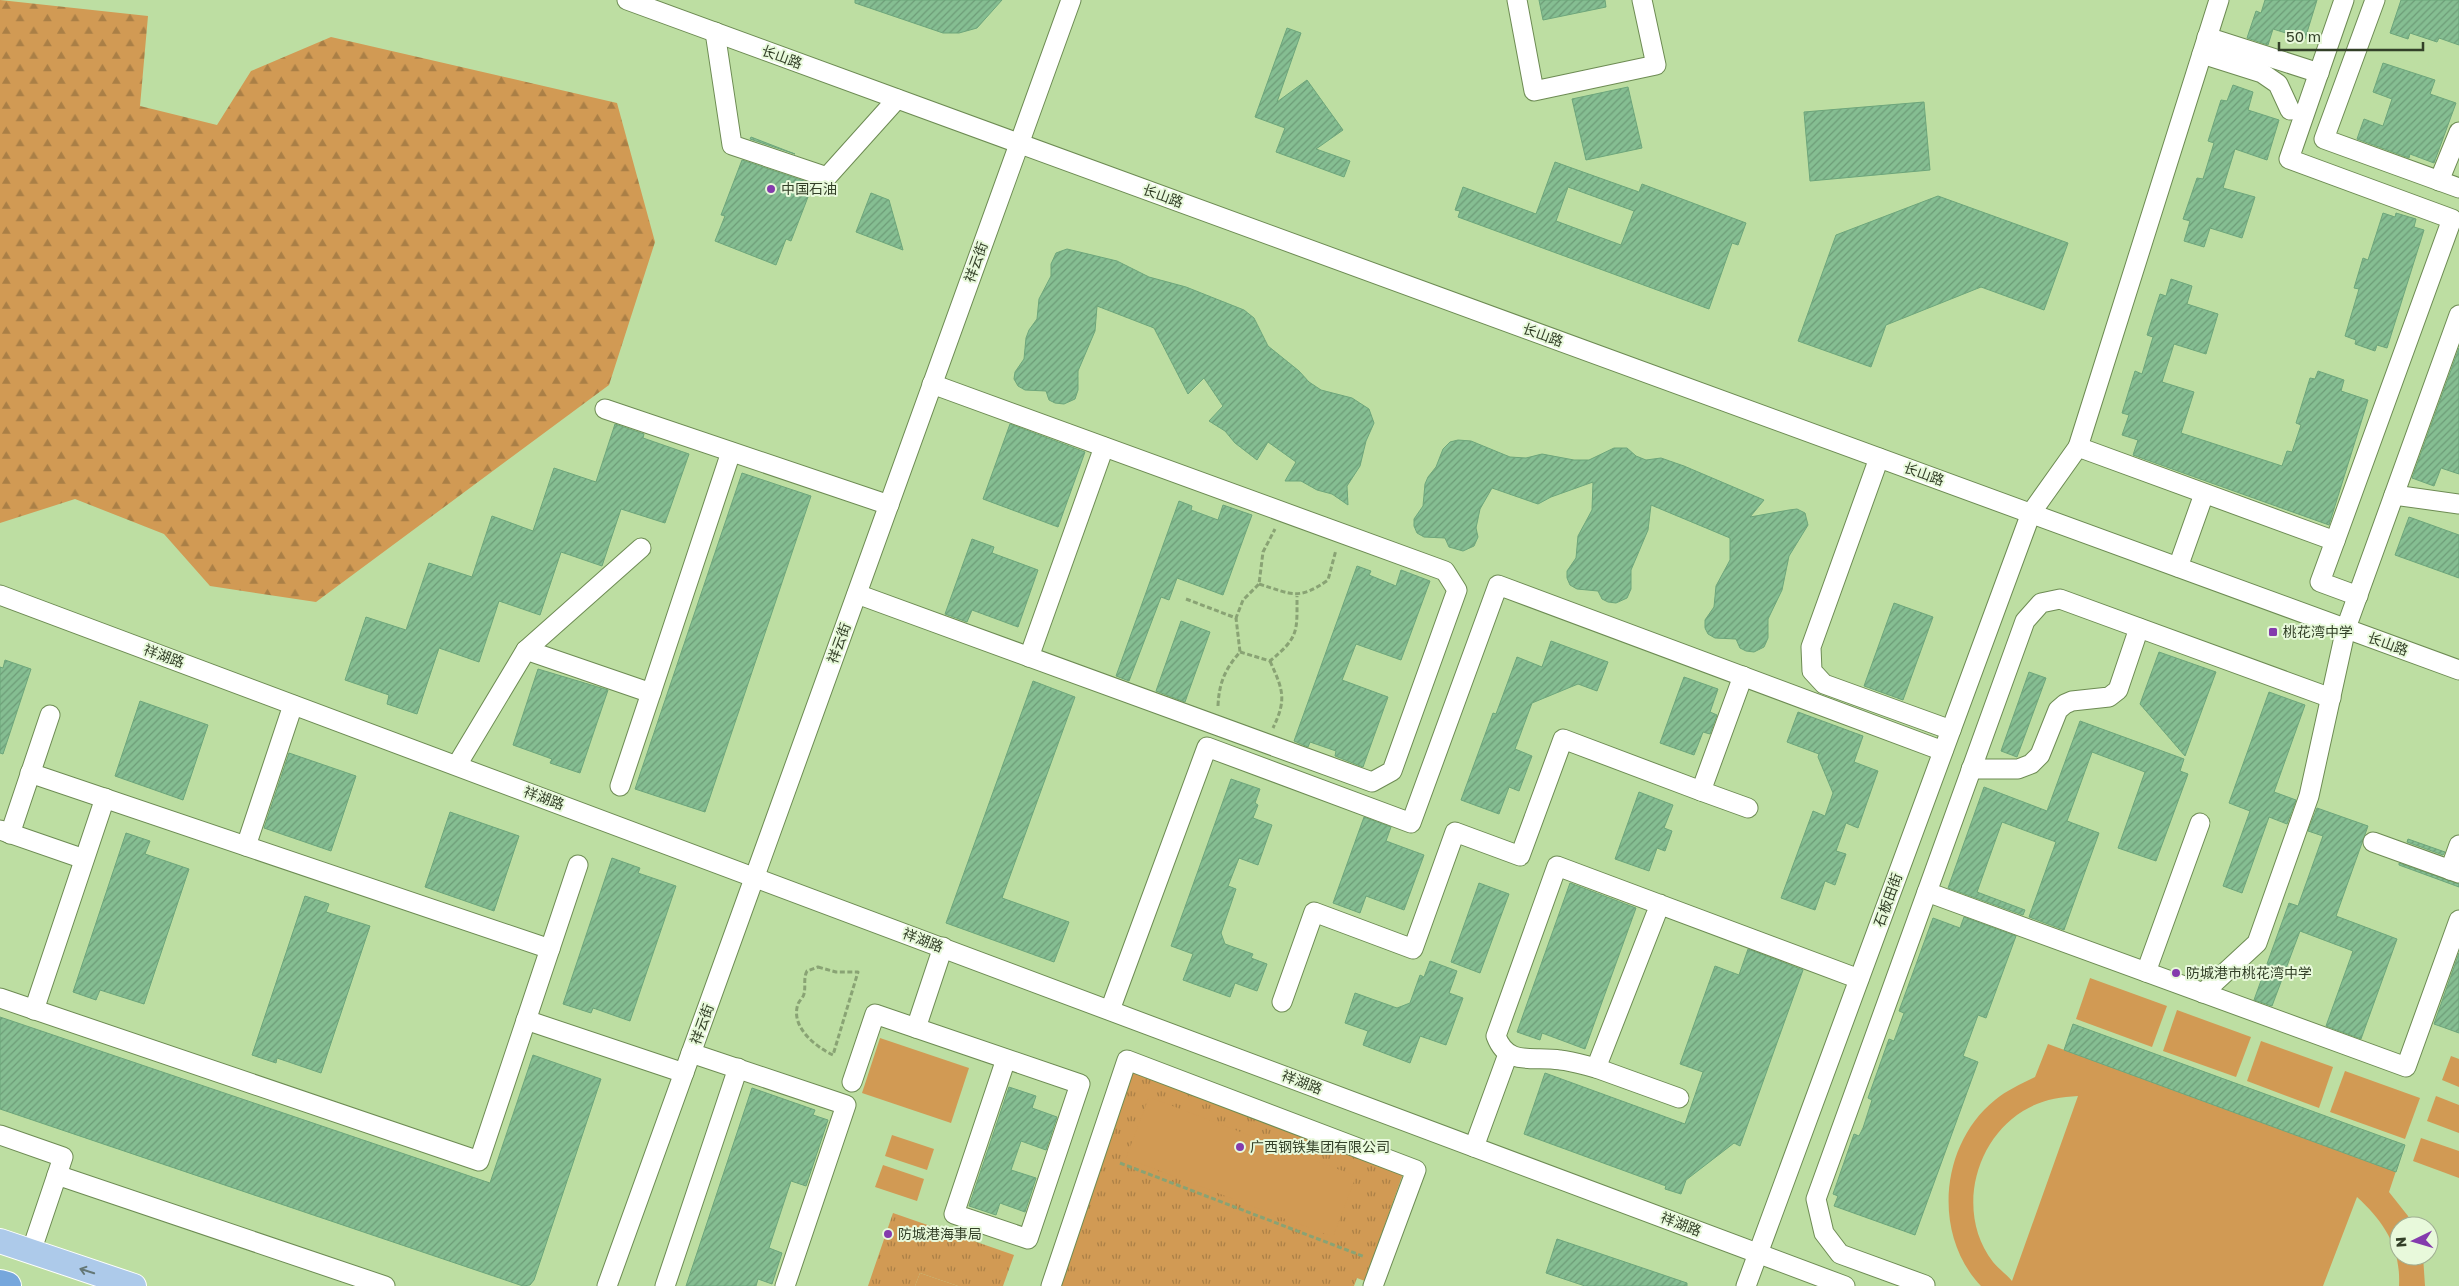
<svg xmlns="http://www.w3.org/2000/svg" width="2459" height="1286" font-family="'Golos Text','Noto Sans SC',sans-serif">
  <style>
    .grass { fill: url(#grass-tufts) }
    .forest { fill: url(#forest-firs) }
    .pitch { fill: #d19a54; fill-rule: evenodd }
    .building { fill: url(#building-hatch); stroke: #6da67b; fill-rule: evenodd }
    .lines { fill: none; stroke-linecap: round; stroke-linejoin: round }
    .minor-casing { stroke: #6d8b53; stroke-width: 21 }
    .major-casing { stroke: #fff; stroke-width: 26 }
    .highway-casing { stroke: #fff; stroke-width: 30 }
    .path { stroke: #89a374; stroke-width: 3; stroke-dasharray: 5 2.5; stroke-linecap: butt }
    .minor { stroke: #fff; stroke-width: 19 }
    .major { stroke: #adcaea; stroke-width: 24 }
    .highway { stroke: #76a7dc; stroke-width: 28 }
    .oneway { stroke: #647776 }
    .poi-dot { fill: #843bad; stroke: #e8f9db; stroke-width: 2 }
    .labels { text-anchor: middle; stroke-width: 4; stroke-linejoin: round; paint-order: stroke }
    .street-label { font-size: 14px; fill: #334028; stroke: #e8f9db }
    .poi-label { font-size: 14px; fill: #334028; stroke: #e8f9db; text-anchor: start }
  </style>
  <defs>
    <pattern id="grass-tufts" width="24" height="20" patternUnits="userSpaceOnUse" patternTransform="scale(1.25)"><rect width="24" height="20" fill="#d19a54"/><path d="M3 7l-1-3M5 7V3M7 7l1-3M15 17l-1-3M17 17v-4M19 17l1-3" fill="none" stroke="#aa7f46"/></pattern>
    <pattern id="forest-firs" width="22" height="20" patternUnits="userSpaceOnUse" patternTransform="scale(1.25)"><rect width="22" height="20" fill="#d19a54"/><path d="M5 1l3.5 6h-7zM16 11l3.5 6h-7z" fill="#aa7f46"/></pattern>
    <pattern id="building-hatch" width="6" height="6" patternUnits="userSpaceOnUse" patternTransform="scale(1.25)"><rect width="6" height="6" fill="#85be92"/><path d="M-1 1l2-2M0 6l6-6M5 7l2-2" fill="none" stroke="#6d9c77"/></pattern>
  </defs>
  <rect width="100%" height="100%" fill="#bddea2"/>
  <g class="grass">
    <polygon points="1133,1070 1404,1171 1365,1281 1357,1278 1354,1286 1057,1286"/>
    <polygon points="893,1213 1014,1255 1003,1286 958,1286 920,1273 915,1286 868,1286"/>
  </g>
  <polygon class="forest" points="0,0 148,16 140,106 217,125 251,71 331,37 617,103 655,242 609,385 316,602 210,586 164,534 75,499 0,523"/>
  <g class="pitch">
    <polygon points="2090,978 2167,1006 2152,1047 2076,1019"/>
    <polygon points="2177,1010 2251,1037 2236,1077 2163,1051"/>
    <polygon points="880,1038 969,1068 951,1123 862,1093"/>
    <polygon points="2261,1041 2333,1067 2319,1108 2247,1081"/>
    <path d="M 2048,1044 L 2396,1171 L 2389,1192 L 2408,1216 L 2412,1226 L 2399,1226 L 2399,1256 L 2423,1256 L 2425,1286 L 2399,1286 C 2401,1247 2384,1222 2357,1197 L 2323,1286 L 1981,1286 C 1932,1235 1940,1144 1995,1100 C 2007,1090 2021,1084 2035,1077 ZM 2078,1096 L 2012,1281 C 2006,1274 1998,1268 1993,1262 C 1956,1214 1974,1141 2023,1111 C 2041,1100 2058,1097 2078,1096 Z"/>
    <polygon points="2451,1056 2459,1059 2459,1087 2442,1080"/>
    <polygon points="2345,1071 2420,1098 2405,1139 2330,1112"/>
    <polygon points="2436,1096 2459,1105 2459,1133 2427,1121"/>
    <polygon points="1149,1097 1356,1176 1333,1237 1126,1158"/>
    <polygon points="892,1135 934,1149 927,1170 885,1156"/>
    <polygon points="2421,1138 2459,1151 2459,1178 2413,1161"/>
    <polygon points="883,1165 924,1179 917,1201 875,1187"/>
    <polygon points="920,1273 958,1286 915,1286"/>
  </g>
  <g class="building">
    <polygon points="855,0 1002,0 977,28 959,33 943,33 855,3"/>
    <polygon points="1539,0 1605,0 1606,7 1543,20"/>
    <polygon points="2265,0 2317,0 2305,39 2273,29 2268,45 2247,38 2256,11 2261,13"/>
    <polygon points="2401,0 2459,0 2459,45 2439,38 2437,42 2410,33 2408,39 2390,33"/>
    <polygon points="1287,28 1301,33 1277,102 1307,80 1343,130 1316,149 1350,161 1344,177 1276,152 1285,128 1255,117"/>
    <polygon points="2383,63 2435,80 2430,94 2456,103 2434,163 2410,154 2409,158 2357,139 2364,119 2383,126 2392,99 2373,92"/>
    <polygon points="2233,85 2253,92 2248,110 2279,120 2267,160 2235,149 2223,188 2255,197 2242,238 2210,228 2204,247 2184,241 2190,221 2183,219 2197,178 2203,179 2214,143 2208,141 2221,100 2227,101"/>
    <polygon points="1628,87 1642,148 1586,160 1572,99"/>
    <polygon points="1924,102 1930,170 1810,181 1804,112"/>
    <polygon points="751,137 795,154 750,139"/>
    <polygon points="742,160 813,184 791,241 786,239 776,265 715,241 725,216 721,215"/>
    <path d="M 1555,162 L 1639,192 L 1642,184 L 1746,223 L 1738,245 L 1732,243 L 1709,309 L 1458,217 L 1460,211 L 1455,210 L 1463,187 L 1536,214 ZM 1568,187 L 1634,211 L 1621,245 L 1556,221 Z"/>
    <polygon points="871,193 889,200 903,250 856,232"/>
    <polygon points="1938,196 2068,243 2044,310 1981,287 1886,325 1871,367 1798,341 1836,235"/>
    <polygon points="2383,213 2395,217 2396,213 2416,219 2414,227 2424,230 2387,348 2377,345 2375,351 2355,344 2356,340 2345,336 2359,289 2354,288 2363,258 2368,260"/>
    <polygon points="1067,249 1117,261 1149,277 1186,287 1244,310 1254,318 1268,346 1299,371 1309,382 1321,390 1352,398 1369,409 1374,423 1366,441 1360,466 1347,486 1348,505 1332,494 1317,490 1301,481 1285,481 1296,462 1268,442 1257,460 1235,443 1225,431 1209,421 1223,406 1204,378 1188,394 1154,328 1097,306 1095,331 1078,371 1078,390 1075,399 1064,404 1055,403 1049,400 1046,391 1025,390 1018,386 1014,379 1015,372 1024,359 1026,338 1029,330 1037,319 1039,299 1051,276 1051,264 1056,253"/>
    <polygon points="2171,279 2192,286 2187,304 2218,314 2206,354 2174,344 2162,382 2194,392 2181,433 2282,466 2287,451 2292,452 2301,425 2296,423 2310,378 2315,379 2318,371 2344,380 2341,391 2368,400 2329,525 2133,455 2138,440 2122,435 2129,415 2122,413 2135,371 2142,374 2153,337 2147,335 2160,294 2166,296"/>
    <polygon points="2459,348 2459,474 2441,468 2434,486 2412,478"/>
    <polygon points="615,424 644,434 643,438 689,454 665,523 621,509 602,566 561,552 540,615 499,601 479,662 439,648 417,714 387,704 389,695 345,680 366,617 406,630 429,563 472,577 492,516 533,531 554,468 596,482"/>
    <polygon points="1010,424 1085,452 1058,527 983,499"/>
    <polygon points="1458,440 1471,441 1510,457 1526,458 1542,454 1574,460 1589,460 1614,448 1627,448 1636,456 1646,460 1661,458 1684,466 1764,500 1750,517 1789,510 1797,509 1805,513 1808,525 1789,556 1782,590 1768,619 1768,638 1764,647 1754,652 1746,651 1740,648 1736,639 1715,638 1708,634 1705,628 1705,620 1714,607 1716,586 1730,560 1730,538 1651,505 1648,530 1631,570 1631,589 1627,598 1616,603 1608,602 1602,599 1598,591 1577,589 1570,585 1567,578 1567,571 1576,558 1578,536 1592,510 1593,482 1551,497 1538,504 1492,488 1480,509 1476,528 1478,537 1474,546 1463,551 1449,547 1445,538 1424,537 1417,533 1414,526 1414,519 1423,506 1425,484 1428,477 1436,467 1443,449 1450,442"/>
    <polygon points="742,473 811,496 705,812 635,789"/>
    <polygon points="1179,501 1192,506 1191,510 1218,520 1223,505 1252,515 1223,595 1177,578 1169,600 1161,597 1129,681 1116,676"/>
    <polygon points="2409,517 2459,535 2459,578 2395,555"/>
    <polygon points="972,539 994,547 992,553 1038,570 1018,627 972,610 967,622 945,614"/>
    <polygon points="1357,566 1371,571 1369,575 1396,586 1401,570 1430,581 1401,660 1356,644 1342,680 1388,697 1363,767 1335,756 1336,751 1310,742 1308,747 1294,741"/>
    <polygon points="1894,603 1933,617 1903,700 1864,686"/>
    <polygon points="1181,621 1210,632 1185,702 1156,691"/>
    <polygon points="1551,641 1608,662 1597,691 1578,684 1532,703 1515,749 1532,756 1519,791 1509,787 1499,814 1461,800 1493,713 1496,714 1517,657 1542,667"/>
    <polygon points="2159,652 2216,672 2185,756 2140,704"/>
    <polygon points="5,660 31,669 3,754 0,753 0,667 3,668"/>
    <polygon points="538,669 608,690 580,773 550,763 552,759 513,745"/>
    <polygon points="2029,672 2046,678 2017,757 2001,751"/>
    <polygon points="1684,677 1718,689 1710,712 1717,715 1710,734 1703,732 1694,755 1660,743"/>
    <polygon points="1033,681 1075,697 1002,898 1069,922 1054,962 946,923"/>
    <polygon points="2269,692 2305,705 2274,792 2296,800 2287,824 2269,817 2242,893 2223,886 2250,811 2229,803"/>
    <polygon points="140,701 208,725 183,800 115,776"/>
    <polygon points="1798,712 1863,736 1854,762 1878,771 1858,828 1846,823 1836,851 1846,854 1835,885 1825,881 1815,910 1781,898 1813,811 1825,816 1833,793 1818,757 1819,754 1787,742"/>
    <polygon points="2080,721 2184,759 2180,771 2188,774 2156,861 2118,848 2145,772 2092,752 2067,821 2099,833 2064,930 2029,917 2056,842 2002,822 1977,892 2025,910 2023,915 1948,888 1984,787 2047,811"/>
    <polygon points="289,753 356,776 331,851 264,828"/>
    <polygon points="1231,779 1260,789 1255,803 1258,805 1253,818 1272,825 1258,865 1239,858 1228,886 1236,889 1221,933 1225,944 1253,954 1251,958 1267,964 1257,991 1235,983 1230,997 1183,980 1193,954 1171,946"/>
    <polygon points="1639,792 1673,805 1664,828 1672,831 1665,851 1657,848 1649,871 1615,859"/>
    <polygon points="2317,808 2368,826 2336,916 2397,939 2361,1039 2326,1026 2353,951 2300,931 2272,1006 2254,1000 2289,903 2298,906 2323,836 2308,831"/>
    <polygon points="450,812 519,836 494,911 425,887"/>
    <polygon points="1364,817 1391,827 1386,841 1424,855 1404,910 1366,896 1360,913 1333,903"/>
    <polygon points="126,833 150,841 145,854 189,869 144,1004 100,990 96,1000 73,992"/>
    <polygon points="2408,839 2445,852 2443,855 2407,842"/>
    <polygon points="612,858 640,868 638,873 676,886 630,1021 593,1008 591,1013 563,1004"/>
    <polygon points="2399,863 2459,884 2459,887 2399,865"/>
    <polygon points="1479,883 1509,894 1480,973 1451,962"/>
    <polygon points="1570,883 1636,908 1585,1049 1542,1033 1540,1040 1517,1032"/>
    <polygon points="305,896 329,904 326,912 370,926 321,1073 277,1058 276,1063 252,1055"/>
    <polygon points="1964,917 2016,936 1986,1018 1978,1015 1963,1056 1978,1062 1915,1235 1834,1206 1838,1196 1833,1194 1854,1134 1859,1136 1863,1128 1872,1100 1868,1098 1889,1039 1894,1041 1904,1013 1899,1011 1933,918 1960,928"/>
    <polygon points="1748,949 1803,970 1740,1146 1734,1143 1686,1180 1681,1194 1665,1189 1666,1186 1524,1134 1545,1073 1685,1124 1703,1072 1680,1064 1701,1005 1715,966 1739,975"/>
    <polygon points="2459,953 2459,1033 2434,1024"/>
    <polygon points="1430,961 1457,971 1449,993 1463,998 1446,1045 1420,1036 1410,1063 1363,1045 1368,1031 1345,1023 1355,993 1397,1008 1410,1003 1420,975 1424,977"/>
    <polygon points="0,1017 490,1183 533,1055 601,1079 534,1280 530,1285 523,1286 0,1109"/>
    <polygon points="2073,1024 2405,1145 2396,1172 2064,1050"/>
    <polygon points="1009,1087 1036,1096 1032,1108 1057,1117 1046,1150 1021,1141 1011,1170 1036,1178 1025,1212 1000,1203 996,1215 969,1206"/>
    <polygon points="752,1088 815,1110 813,1115 828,1120 806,1186 791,1181 769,1248 782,1253 772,1284 758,1279 756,1286 686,1286"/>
    <polygon points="1557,1239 1687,1283 1687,1286 1585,1286 1546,1273"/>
  </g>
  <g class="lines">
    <defs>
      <g id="minor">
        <polyline points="627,0 2459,670"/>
        <polyline points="1517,0 1534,91 1656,65 1642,0"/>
        <polyline points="2375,0 2324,139 2459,188"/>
        <polyline points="715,32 732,145 827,177 897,99"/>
        <polyline points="2207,37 2319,73"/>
        <polyline points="2202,54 2262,73 2278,84 2290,110"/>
        <polyline points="2439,181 2459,132"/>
        <polyline points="605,409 889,505"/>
        <polyline points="2078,447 2219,0"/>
        <polyline points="1879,458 1811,647 1812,671 1824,684 1951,730"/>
        <polyline points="2394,495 2459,504"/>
        <polyline points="2335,541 2452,219 2289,159 2344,0"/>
        <polyline points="2178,567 2204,494"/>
        <polyline points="857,594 1372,782 1392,771 1457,590 1445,571 932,384"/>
        <polyline points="0,595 1845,1286"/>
        <polyline points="526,650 651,693 731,452"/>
        <polyline points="1029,657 1104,447"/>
        <polyline points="1743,676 1701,791 1748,808"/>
        <polyline points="457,765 526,650 641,548"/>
        <polyline points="1971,769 2018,769 2031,764 2040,755 2058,710 2065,704 2072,701 2109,697 2118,690 2139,628"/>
        <polyline points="30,773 550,949"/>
        <polyline points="620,786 651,693"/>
        <polyline points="0,830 84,859"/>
        <polyline points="10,834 50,715"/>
        <polyline points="2373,842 2459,873"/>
        <polyline points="246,846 293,705"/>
        <polyline points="2450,870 2459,845"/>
        <polyline points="1927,892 2406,1067 2459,920"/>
        <path d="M 1660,904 L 1596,1068 C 1584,1065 1572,1061 1560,1060 C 1534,1055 1508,1068 1496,1036 L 1557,866 L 1859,979"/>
        <polyline points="2146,972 2200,823"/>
        <polyline points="2203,993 2257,943 2309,796 2346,628 2459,315"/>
        <polyline points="0,998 479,1161 578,865"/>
        <polyline points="1282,1002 1314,912 1413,949 1455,832 1520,856 1563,739 1701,791"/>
        <polyline points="34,1010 105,798"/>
        <polyline points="1110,1010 1207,747 1411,823 1498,585 1943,751"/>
        <polyline points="526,1020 684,1073"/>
        <polyline points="916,1028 1080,1084 1028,1239 954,1214 1006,1059"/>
        <polyline points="691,1053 846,1105 785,1286"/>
        <polyline points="1596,1068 1679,1098"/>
        <polyline points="852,1082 875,1014 916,1028 943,947"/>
        <polyline points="0,1135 63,1157 57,1175"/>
        <polyline points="1474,1147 1508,1054"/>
        <polyline points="31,1252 57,1175 385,1286"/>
        <polyline points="1925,1285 1840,1254 1824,1233 1816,1199 2025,621 2041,603 2060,599 2331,698"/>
        <polyline points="607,1286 1071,0"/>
        <polyline points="665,1286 738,1068"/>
        <polyline points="1051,1286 1127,1060 1416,1170 1373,1286"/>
        <polyline points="1746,1286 2031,513 2078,447 2335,541 2320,582 2358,596"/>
      </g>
      <polyline id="major" points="0,1241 134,1286"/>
      <polyline id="highway" points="0,1284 7,1286"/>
    </defs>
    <use href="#minor" class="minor-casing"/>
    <use href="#major" class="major-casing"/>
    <use href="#highway" class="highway-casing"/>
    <g class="path">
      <path d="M 1259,584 C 1292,594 1298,601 1328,580 L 1336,550"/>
      <polyline points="1186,599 1236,618 1243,600 1259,584 1263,552 1275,529"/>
      <path d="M 1240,652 L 1270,661 C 1299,637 1297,632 1297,596"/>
      <path d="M 1270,661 C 1283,690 1287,699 1273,728"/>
      <path d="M 1218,706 C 1219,683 1225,669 1240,652 L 1236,618"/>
      <path d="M 818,967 L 836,972 L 858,972 L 833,1055 C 816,1047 790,1027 798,1004 C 799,1001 803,998 804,994 C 806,986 803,979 807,971 Z"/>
      <polyline points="1120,1163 1365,1257"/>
    </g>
    <use href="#minor" class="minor"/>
    <use href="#major" class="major"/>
    <use href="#highway" class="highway"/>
  </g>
  <defs><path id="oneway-shaft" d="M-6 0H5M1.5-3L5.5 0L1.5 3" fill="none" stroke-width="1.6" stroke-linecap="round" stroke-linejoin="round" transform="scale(1.25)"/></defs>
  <use class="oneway" href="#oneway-shaft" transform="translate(87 1271) rotate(-162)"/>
  <g class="poi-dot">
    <circle cx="771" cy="189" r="5"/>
    <rect x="2268" y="627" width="10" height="10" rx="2.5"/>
    <circle cx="2176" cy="973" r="5"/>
    <circle cx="1240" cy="1147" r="5"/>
    <circle cx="888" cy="1234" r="5"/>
  </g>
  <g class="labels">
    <g class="street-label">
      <text transform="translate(782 57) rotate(20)" y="5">长山路</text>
      <text transform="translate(1163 196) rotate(20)" y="5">长山路</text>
      <text transform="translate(976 262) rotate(-70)" y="5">祥云街</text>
      <text transform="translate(1543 335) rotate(20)" y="5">长山路</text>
      <text transform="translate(1924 474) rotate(20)" y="5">长山路</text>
      <text transform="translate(839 643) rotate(-70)" y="5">祥云街</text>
      <text transform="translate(2388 644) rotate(20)" y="5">长山路</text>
      <text transform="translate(164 656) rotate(20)" y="5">祥湖路</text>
      <text transform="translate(544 798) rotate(20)" y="5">祥湖路</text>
      <text transform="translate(1888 900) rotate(-70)" y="5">石板田街</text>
      <text transform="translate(923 940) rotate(21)" y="5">祥湖路</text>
      <text transform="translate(702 1024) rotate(-70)" y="5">祥云街</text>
      <text transform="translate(1302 1082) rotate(21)" y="5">祥湖路</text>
      <text transform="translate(1681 1224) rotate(21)" y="5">祥湖路</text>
    </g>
    <g class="poi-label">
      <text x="781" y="194">中国石油</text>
      <text x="2283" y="637">桃花湾中学</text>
      <text x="2186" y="978">防城港市桃花湾中学</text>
      <text x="1250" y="1152">广西钢铁集团有限公司</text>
      <text x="898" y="1239">防城港海事局</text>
    </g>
  </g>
  <g transform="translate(2414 1241) rotate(265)"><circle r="24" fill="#e8f9db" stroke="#a0af93"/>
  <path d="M0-4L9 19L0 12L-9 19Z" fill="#843bad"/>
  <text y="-8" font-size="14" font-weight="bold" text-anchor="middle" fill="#334028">N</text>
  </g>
  <path d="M2279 42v8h144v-8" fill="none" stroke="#334028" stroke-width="2.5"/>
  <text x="2286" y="42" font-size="15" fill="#334028" stroke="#e8f9db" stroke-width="4" paint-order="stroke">50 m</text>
</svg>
